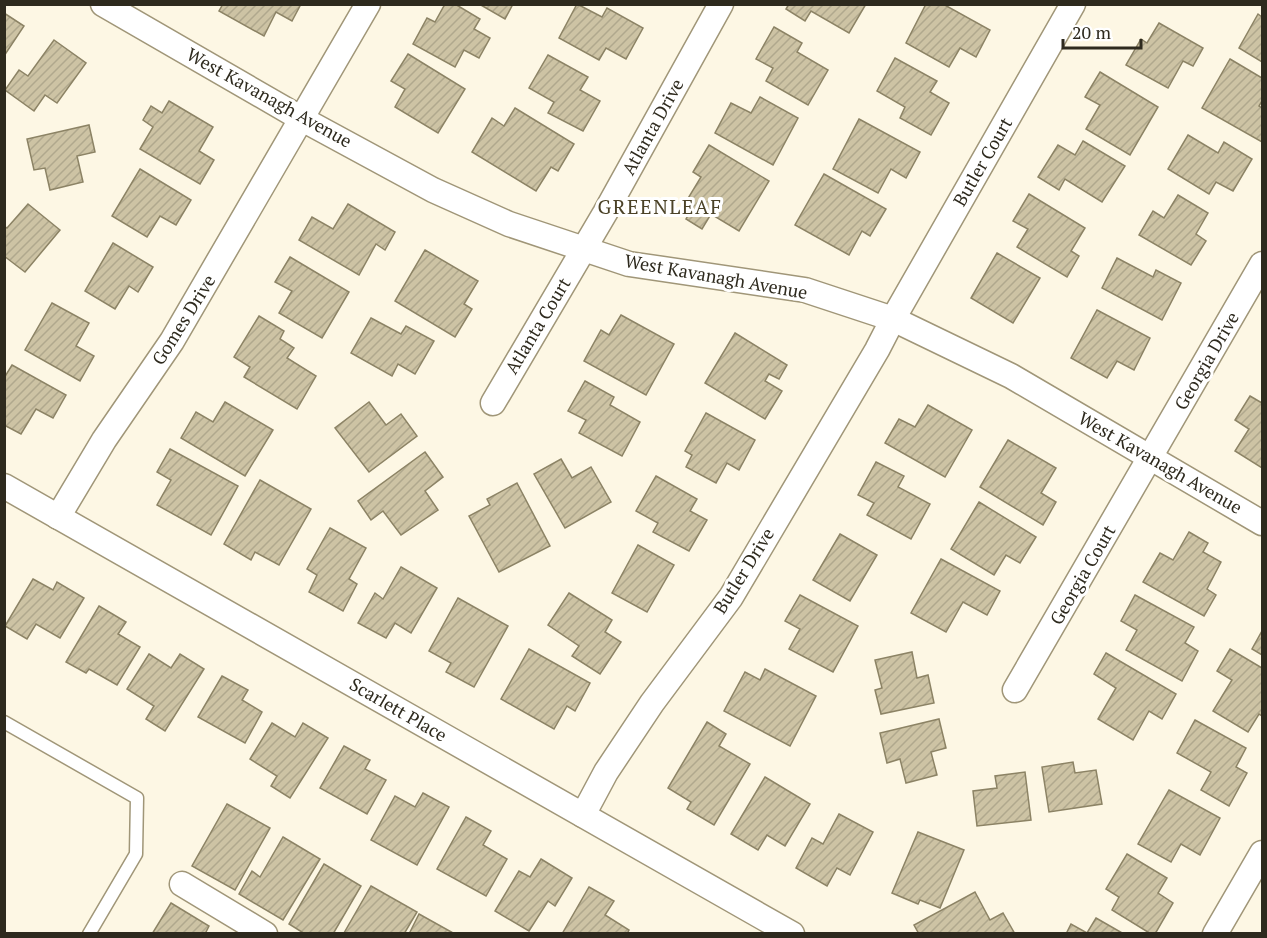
<svg xmlns="http://www.w3.org/2000/svg" width="1267" height="938" font-family="'PT Serif',serif">
  <style>
    .building { fill: url(#building-hatch); stroke: #8c8365; stroke-width: 1.5 }
    .lines { fill: none; stroke-linecap: round; stroke-linejoin: round }
    .lane-casing { stroke: #a09678; stroke-width: 15 }
    .street-casing { stroke: #a09678; stroke-width: 27 }
    .lane { stroke: #fff; stroke-width: 12 }
    .street { stroke: #fff; stroke-width: 24 }
    .labels { text-anchor: middle; stroke-width: 6; stroke-linejoin: round; paint-order: stroke }
    .street-label { font-size: 18px; fill: #2e2a1e; stroke: #fff }
    .neighbourhood-label { font-size: 20px; letter-spacing: 1.5px; fill: #4b4227; stroke: #fff }
  </style>
  <defs>
    <pattern id="building-hatch" width="6" height="6" patternUnits="userSpaceOnUse" patternTransform="scale(1.5)"><rect width="6" height="6" fill="#cdc3a4"/><path d="M-1 1l2-2M0 6l6-6M5 7l2-2" fill="none" stroke="#b0a88d"/></pattern>
  </defs>
  <rect width="100%" height="100%" fill="#fdf7e4"/>
  <g class="building">
    <polygon points="223,4 301,4 292,21 276,12 264,36 219,11"/>
    <polygon points="445,4 455,4 480,19 474,29 490,38 479,58 464,50 455,67 413,44 427,18 435,22"/>
    <polygon points="479,4 513,4 505,19"/>
    <polygon points="577,4 602,17 607,8 643,28 626,59 606,48 599,60 559,38"/>
    <polygon points="789,4 866,4 849,33 811,11 805,21 786,9"/>
    <polygon points="926,4 943,4 990,30 976,57 960,48 949,67 906,43"/>
    <polygon points="4,13 24,26 4,56"/>
    <polygon points="1258,14 1262,17 1262,62 1239,48"/>
    <polygon points="1159,23 1203,48 1193,66 1183,61 1168,88 1126,65 1141,39 1147,43"/>
    <polygon points="774,27 802,43 797,52 828,70 808,105 766,81 773,68 756,59"/>
    <polygon points="54,40 86,63 57,103 45,95 34,111 5,90 19,70 28,76"/>
    <polygon points="408,54 465,89 438,133 395,107 405,89 391,81"/>
    <polygon points="548,55 588,77 580,90 600,101 583,131 548,113 554,102 529,88"/>
    <polygon points="895,58 937,81 930,92 949,103 931,135 900,118 905,107 877,91"/>
    <polygon points="1230,59 1262,78 1262,101 1259,106 1262,108 1262,142 1202,108"/>
    <polygon points="1100,72 1158,107 1130,155 1086,129 1100,105 1085,97"/>
    <polygon points="760,97 798,118 773,165 715,133 731,103 751,113"/>
    <polygon points="169,101 213,127 199,151 214,160 200,184 140,149 153,127 143,120 151,106 162,113"/>
    <polygon points="515,108 574,144 558,171 551,167 536,191 472,152 492,118 504,126"/>
    <polygon points="859,119 920,152 906,178 891,169 878,193 833,169"/>
    <polygon points="89,125 95,152 77,156 83,182 50,190 45,168 34,170 27,139"/>
    <polygon points="1188,135 1218,153 1224,142 1252,159 1233,191 1216,182 1209,194 1168,169"/>
    <polygon points="1083,141 1125,166 1102,202 1065,179 1059,190 1038,177 1058,145 1075,155"/>
    <polygon points="709,145 769,181 739,231 711,214 702,229 686,219 694,205 687,200 701,177 693,172"/>
    <polygon points="140,169 191,200 176,225 160,216 147,237 112,216"/>
    <polygon points="824,174 886,209 870,236 862,231 849,255 795,225"/>
    <polygon points="1029,194 1085,228 1071,251 1079,256 1067,277 1017,247 1028,229 1013,221"/>
    <polygon points="1178,195 1208,213 1196,234 1206,241 1191,265 1139,235 1153,211 1164,218"/>
    <polygon points="28,204 60,230 25,272 4,256 4,226 7,228"/>
    <polygon points="348,204 395,232 385,250 376,244 359,275 299,240 312,217 333,229"/>
    <polygon points="113,243 153,267 138,292 129,286 115,309 85,291"/>
    <polygon points="425,250 478,281 464,304 472,309 455,337 395,301"/>
    <polygon points="997,253 1040,278 1013,323 971,298"/>
    <polygon points="290,257 349,292 322,338 279,313 292,291 275,282"/>
    <polygon points="1117,258 1153,277 1156,270 1181,283 1162,320 1102,288"/>
    <polygon points="52,303 89,323 76,346 94,356 80,381 25,350"/>
    <polygon points="1097,310 1150,338 1134,370 1117,361 1107,378 1071,358"/>
    <polygon points="621,315 674,344 646,395 584,361 601,330 609,335"/>
    <polygon points="259,316 284,331 280,339 294,348 287,358 316,376 297,409 244,377 250,367 234,357"/>
    <polygon points="371,318 401,334 406,326 434,341 415,374 398,364 392,376 351,353"/>
    <polygon points="735,333 787,365 779,379 769,374 765,381 782,391 765,419 705,383"/>
    <polygon points="12,365 66,395 53,418 36,409 21,434 4,425 4,378"/>
    <polygon points="585,381 614,397 610,405 640,422 622,456 579,433 586,420 568,411"/>
    <polygon points="1250,396 1262,403 1262,468 1235,451 1249,429 1235,420"/>
    <polygon points="225,402 273,430 245,476 181,438 196,412 213,422"/>
    <polygon points="369,402 386,425 401,414 417,436 369,472 335,428"/>
    <polygon points="928,405 972,430 945,477 885,443 899,419 915,427"/>
    <polygon points="706,413 755,440 739,470 727,463 716,483 686,467 692,455 685,451"/>
    <polygon points="1008,440 1056,468 1041,493 1056,502 1043,525 980,487"/>
    <polygon points="170,449 238,486 211,535 157,505 171,480 157,472"/>
    <polygon points="425,452 443,477 425,491 438,510 401,535 383,511 371,520 358,501"/>
    <polygon points="561,459 572,478 591,467 611,502 565,528 534,474"/>
    <polygon points="876,462 904,476 898,487 930,504 911,539 867,515 874,503 858,495"/>
    <polygon points="656,476 697,499 690,511 707,520 689,551 653,532 658,523 636,511"/>
    <polygon points="260,480 311,509 279,565 255,552 251,560 224,544"/>
    <polygon points="517,483 550,546 499,572 469,516 490,505 487,499"/>
    <polygon points="979,502 1036,537 1020,563 1006,555 994,575 951,549"/>
    <polygon points="330,528 366,548 349,579 357,584 343,611 309,592 317,575 307,569"/>
    <polygon points="1189,532 1208,543 1203,552 1221,562 1207,589 1216,595 1204,616 1143,582 1160,553 1173,560"/>
    <polygon points="840,534 877,555 850,601 813,580"/>
    <polygon points="638,545 674,565 647,612 612,593"/>
    <polygon points="941,559 1000,591 987,615 963,602 946,632 911,613"/>
    <polygon points="401,567 437,588 411,633 395,623 386,638 358,623 375,593 383,599"/>
    <polygon points="33,579 53,590 57,582 84,598 60,638 36,624 27,639 5,626"/>
    <polygon points="569,593 612,620 605,632 621,642 600,674 572,656 579,646 548,625"/>
    <polygon points="800,595 858,626 833,672 789,649 800,629 785,621"/>
    <polygon points="1135,595 1194,627 1185,643 1198,651 1182,681 1126,650 1137,630 1121,621"/>
    <polygon points="458,598 508,626 474,687 446,672 451,663 429,651"/>
    <polygon points="99,606 126,622 118,634 140,647 117,685 89,669 86,673 66,662"/>
    <polygon points="1262,631 1262,655 1252,649"/>
    <polygon points="529,649 590,683 575,711 567,706 554,729 501,699"/>
    <polygon points="1230,649 1262,668 1262,716 1259,714 1248,732 1213,711 1232,680 1217,671"/>
    <polygon points="912,652 917,678 928,675 934,703 881,714 875,690 882,688 875,660"/>
    <polygon points="1106,653 1176,694 1162,719 1149,711 1133,740 1098,719 1116,688 1094,674"/>
    <polygon points="149,654 171,668 180,654 204,669 165,731 146,719 154,706 127,689"/>
    <polygon points="765,669 816,696 790,746 724,711 745,672 760,680"/>
    <polygon points="222,676 248,690 242,700 262,712 245,743 198,717"/>
    <polygon points="939,719 946,748 931,752 937,775 906,783 900,759 887,763 880,733"/>
    <polygon points="1195,720 1246,748 1236,767 1247,773 1229,806 1201,790 1211,772 1177,753"/>
    <polygon points="707,722 726,734 719,746 750,764 714,825 687,809 691,802 668,788"/>
    <polygon points="272,723 295,737 303,723 328,738 290,798 271,786 277,776 250,759"/>
    <polygon points="344,746 370,760 365,769 386,780 367,814 320,788"/>
    <polygon points="1073,762 1075,773 1096,770 1102,804 1049,812 1042,767"/>
    <polygon points="1025,772 1031,820 977,826 973,791 997,788 995,776"/>
    <polygon points="765,777 810,804 785,846 767,835 758,850 731,834"/>
    <polygon points="1169,790 1220,818 1200,855 1181,844 1171,862 1138,844"/>
    <polygon points="423,793 449,807 417,865 371,840 395,796 415,807"/>
    <polygon points="227,804 270,828 235,890 192,866"/>
    <polygon points="839,814 873,832 850,875 837,868 827,886 796,868 812,838 823,844"/>
    <polygon points="466,817 491,831 483,845 507,859 486,896 437,869"/>
    <polygon points="918,832 964,850 940,908 920,900 918,904 892,893"/>
    <polygon points="283,837 320,859 283,920 239,894 252,871 260,877"/>
    <polygon points="1127,854 1167,878 1158,893 1173,903 1155,934 1151,934 1112,910 1119,897 1106,889"/>
    <polygon points="541,859 572,878 555,906 548,901 529,931 495,911 519,871 530,877"/>
    <polygon points="324,864 361,886 333,934 305,934 289,924"/>
    <polygon points="371,886 417,912 404,934 344,933"/>
    <polygon points="589,887 614,901 605,915 629,930 627,934 562,934"/>
    <polygon points="975,892 990,920 1003,913 1015,934 919,934 914,925"/>
    <polygon points="171,903 209,926 205,934 152,934"/>
    <polygon points="419,914 455,934 409,934"/>
    <polygon points="1096,918 1124,934 1066,934 1071,924 1087,933"/>
  </g>
  <g class="lines">
    <defs>
      <polyline id="lane" points="4,722 137,798 136,854 89,934"/>
      <g id="street">
        <polyline points="103,4 302,119 433,190 509,224 629,264 805,290 893,319 1011,376 1262,523"/>
        <polyline points="493,403 605,213 721,4"/>
        <polyline points="4,486 792,934"/>
        <polyline points="58,517 104,440 172,341 368,4"/>
        <polyline points="1015,690 1262,264"/>
        <polyline points="583,815 606,772 652,703 731,597 877,350 893,319 1073,4"/>
        <polyline points="182,884 265,934"/>
        <polyline points="1215,934 1262,853"/>
      </g>
    </defs>
    <use href="#lane" class="lane-casing"/>
    <use href="#street" class="street-casing"/>
    <use href="#lane" class="lane"/>
    <use href="#street" class="street"/>
  </g>
  <g class="labels">
    <g class="street-label">
      <text transform="translate(269 98) rotate(29)" y="6">West Kavanagh Avenue</text>
      <text transform="translate(653 127) rotate(-61)" y="6">Atlanta Drive</text>
      <text transform="translate(983 162) rotate(-60)" y="6">Butler Court</text>
      <text transform="translate(716 277) rotate(10)" y="6">West Kavanagh Avenue</text>
      <text transform="translate(184 320) rotate(-58)" y="6">Gomes Drive</text>
      <text transform="translate(538 326) rotate(-59)" y="6">Atlanta Court</text>
      <text transform="translate(1207 361) rotate(-60)" y="6">Georgia Drive</text>
      <text transform="translate(1160 463) rotate(30)" y="6">West Kavanagh Avenue</text>
      <text transform="translate(744 571) rotate(-58)" y="6">Butler Drive</text>
      <text transform="translate(1083 575) rotate(-60)" y="6">Georgia Court</text>
      <text transform="translate(398 710) rotate(30)" y="6">Scarlett Place</text>
    </g>
    <g class="neighbourhood-label">
      <text x="660" y="214">GREENLEAF</text>
    </g>
  </g>
  <rect width="1267" height="938" fill="none" stroke="#2e2a1e" stroke-width="12"/>
  <path d="M1063 39v9h78v-9" fill="none" stroke="#2e2a1e" stroke-width="3"/>
  <text x="1072" y="39" font-size="18" fill="#2e2a1e" stroke="#ffffff" stroke-width="4.5" paint-order="stroke">20 m</text>
</svg>
